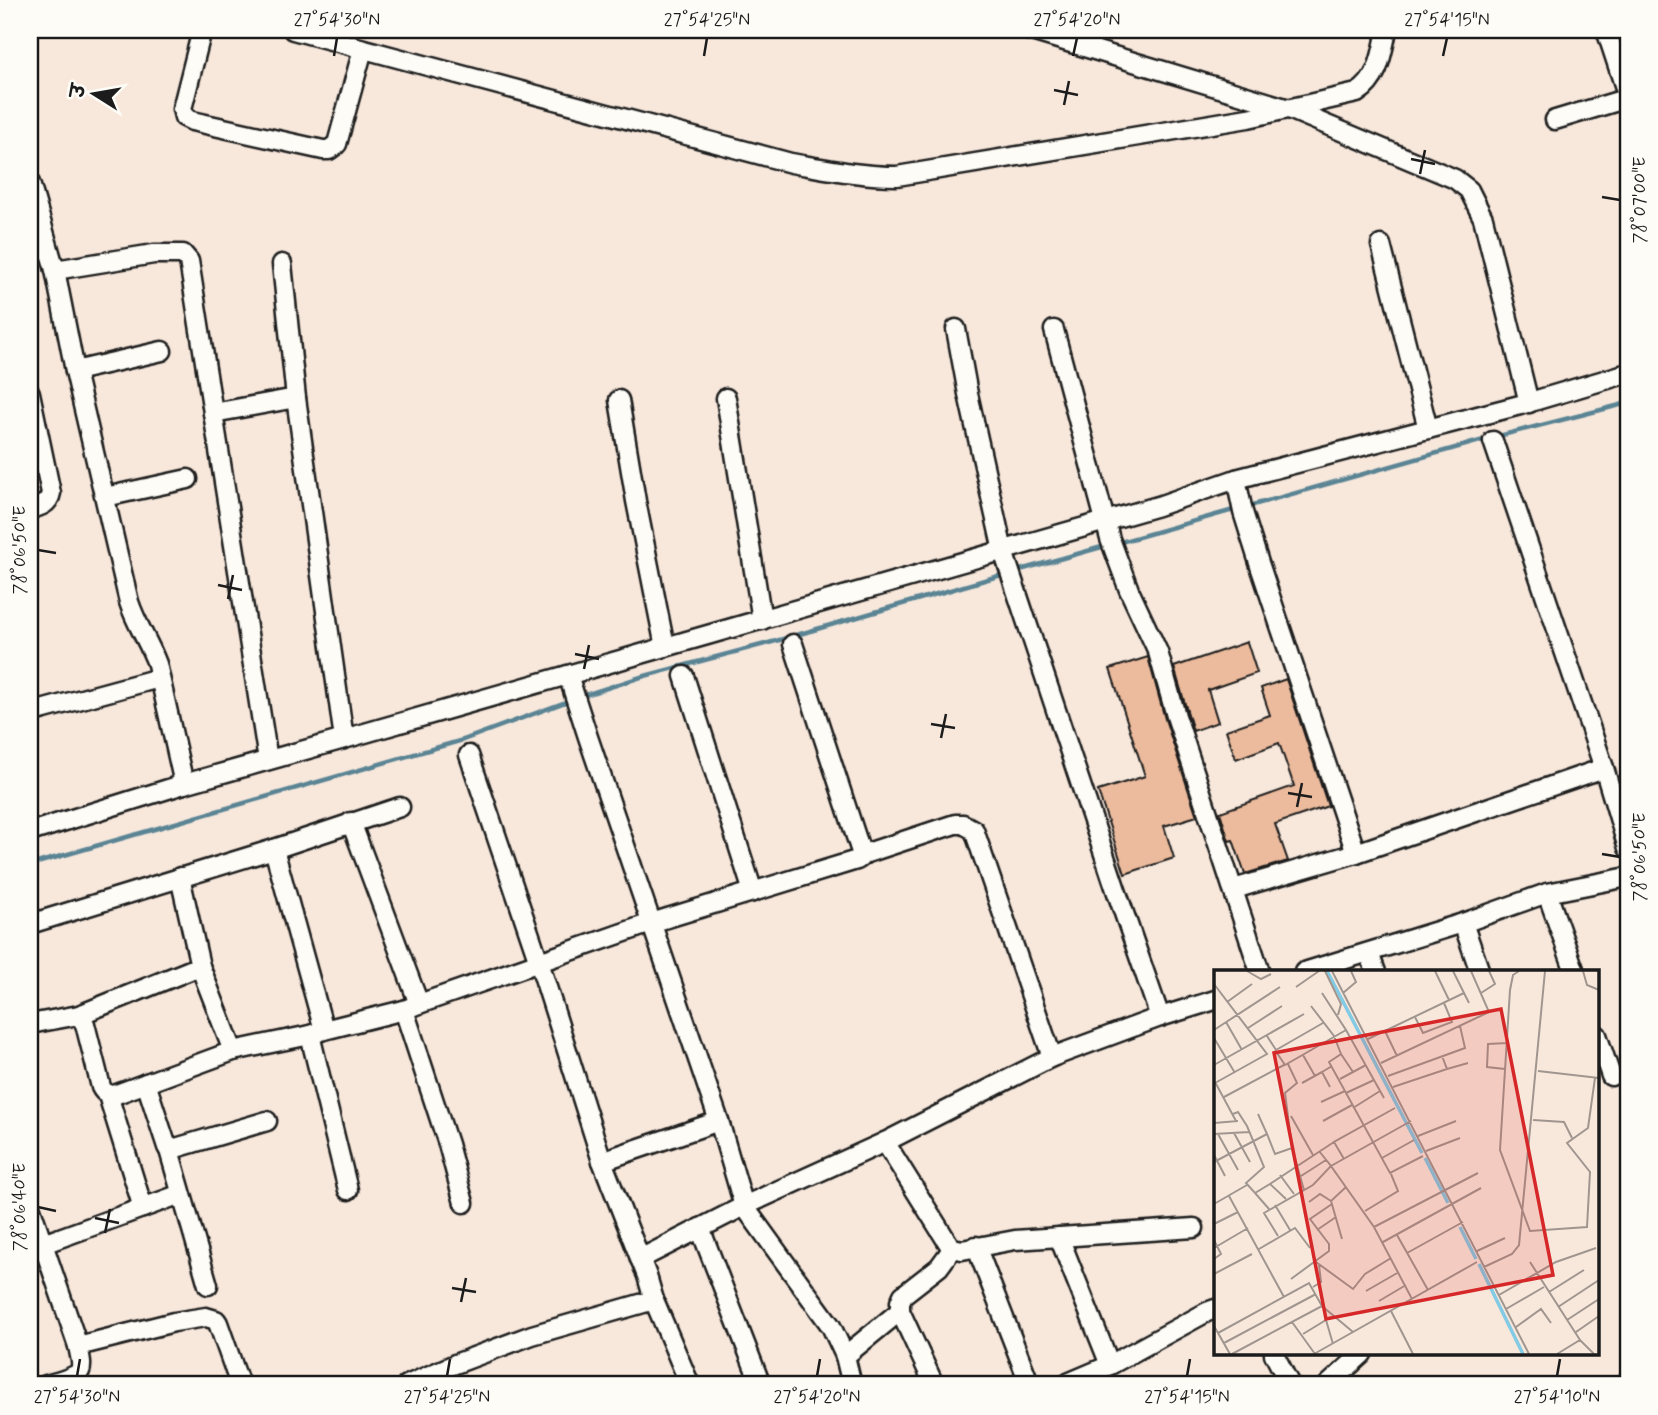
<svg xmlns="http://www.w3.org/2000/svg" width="1658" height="1415" font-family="Mynerve,'Playpen Sans Deva',sans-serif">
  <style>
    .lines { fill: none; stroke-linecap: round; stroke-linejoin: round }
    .stream { stroke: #5a8494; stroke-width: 4.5 }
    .building { fill: #ecbb9d; stroke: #1c1c1c; stroke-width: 2 }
    .minor-casing { stroke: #1c1c1c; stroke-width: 23 }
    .minor { stroke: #fdfcf7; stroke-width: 18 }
    .ticks { fill: none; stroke: #1c1c1c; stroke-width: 2.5 }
    .inset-river { fill: none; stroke: #83cae4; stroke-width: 3.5 }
    .inset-road { fill: none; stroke: #a0968f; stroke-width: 2 }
    .view { fill: #d62828; fill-opacity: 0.15; stroke: #d62828; stroke-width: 3.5 }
    .inset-edge { fill: none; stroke: #1c1c1c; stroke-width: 3.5 }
    .neatline { fill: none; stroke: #1c1c1c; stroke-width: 2.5 }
    .ticks-label { font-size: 18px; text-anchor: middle; fill: #1c1c1c }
  </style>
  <rect width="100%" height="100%" fill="#f8e8dc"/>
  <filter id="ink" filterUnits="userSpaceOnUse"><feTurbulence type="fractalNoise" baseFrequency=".0143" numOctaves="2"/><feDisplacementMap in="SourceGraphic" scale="14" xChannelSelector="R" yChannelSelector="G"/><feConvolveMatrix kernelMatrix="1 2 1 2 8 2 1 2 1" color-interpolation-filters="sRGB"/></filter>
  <g filter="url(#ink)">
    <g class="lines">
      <g class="stream">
        <polyline points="1246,507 1487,439 1628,403"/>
        <polyline points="1117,543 1237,509"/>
        <polyline points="1013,572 1109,545"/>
        <polyline points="579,697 641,677 776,641 1005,574"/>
        <polyline points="30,865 463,740 571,700"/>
      </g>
    </g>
    <g class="building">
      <polygon points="1247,642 1257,673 1208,690 1218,722 1193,731 1174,667"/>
      <polygon points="1148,657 1165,719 1197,816 1164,826 1174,858 1125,874 1098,791 1145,776 1110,669"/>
      <polygon points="1286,679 1328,806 1275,824 1288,861 1245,874 1233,840 1229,841 1220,812 1294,786 1279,743 1236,759 1226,730 1270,715 1261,688"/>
    </g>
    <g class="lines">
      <defs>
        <g id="minor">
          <polyline points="202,30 182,109 184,117 192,121 323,150 329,150 337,144 363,49"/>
          <path d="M 293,30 L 791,163 C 827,169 861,176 897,176 L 1248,118 L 1357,93 C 1379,80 1382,53 1387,30"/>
          <polyline points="1028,30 1289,109 1455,179 1469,190 1483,218 1529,403"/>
          <polyline points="1606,30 1628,97"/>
          <polyline points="1555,120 1628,98"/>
          <path d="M 30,183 L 55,270 L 75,371 L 129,602 C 136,624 149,642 157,664 L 184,784"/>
          <polyline points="1381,245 1428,429"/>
          <polyline points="55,270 154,254 183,254 189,261 268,760"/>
          <polyline points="956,329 968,394 1003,551 1116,890 1160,1017"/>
          <polyline points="1054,330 1110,539 1129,590 1158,652 1176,716 1260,972"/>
          <polyline points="75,371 162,351"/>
          <path d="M 30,393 L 51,493 C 49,504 40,507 30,509"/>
          <polyline points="296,398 344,739"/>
          <polyline points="726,398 762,620"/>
          <polyline points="619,400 636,501 665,647"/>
          <polyline points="213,413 296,398 282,264"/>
          <polyline points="1493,441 1604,768 1628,848"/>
          <polyline points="1236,479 1243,512 1259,563 1356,853"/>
          <polyline points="105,497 188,479"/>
          <polyline points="568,675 588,737 719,1121 744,1206 885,1142 1052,1057 1160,1017 1215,1000"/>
          <polyline points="684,676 753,892"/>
          <polyline points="30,713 159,678"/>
          <polyline points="469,755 539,962 602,1161 719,1121"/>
          <polyline points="351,822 419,1004"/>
          <polyline points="30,832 184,784 344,739 1158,506 1236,479 1520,405 1628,373"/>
          <polyline points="274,849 324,1030"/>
          <polyline points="861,855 955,824 963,824 974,830 1052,1057"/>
          <polyline points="180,877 200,966 233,1051"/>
          <polyline points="1234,889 1356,853 1604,768"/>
          <polyline points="1547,893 1575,972"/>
          <polyline points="1463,923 1480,972"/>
          <polyline points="30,924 274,849 400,807"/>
          <polyline points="1369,953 1376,972"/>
          <polyline points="1304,972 1463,923 1547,893 1628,877"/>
          <polyline points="404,1010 448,1144 464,1203"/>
          <polyline points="79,1015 200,966"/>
          <path d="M 30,1024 L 79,1015 L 85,1024 L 101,1087 C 104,1093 107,1095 114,1095 L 233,1051 L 310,1035 L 324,1030 L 404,1010 L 419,1004 L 651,923 L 857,860 L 860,858 L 861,852 L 793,644"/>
          <polyline points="310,1035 348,1190"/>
          <polyline points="1597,1035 1611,1076"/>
          <polyline points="146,1083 167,1147 169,1150 267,1121"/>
          <polyline points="108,1095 143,1208"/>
          <polyline points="885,1142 950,1246 953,1248 962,1250 1015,1240 1194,1228"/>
          <polyline points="169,1150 208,1285"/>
          <polyline points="602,1161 647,1276 654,1300 690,1385"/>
          <path d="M 30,1206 L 78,1346 C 79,1352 83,1365 80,1371 C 77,1377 53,1383 46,1385"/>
          <polyline points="700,1228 761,1385"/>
          <polyline points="1059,1237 1110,1365"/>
          <polyline points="43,1244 181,1194"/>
          <polyline points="976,1246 1030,1385"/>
          <polyline points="640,1259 744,1206 831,1326 845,1356 852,1385"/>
          <polyline points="78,1346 174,1322 206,1317 216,1320 218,1323 240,1385"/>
          <polyline points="1274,1354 1290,1385"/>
          <polyline points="845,1356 900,1311"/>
          <polyline points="932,1380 900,1311 900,1302 903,1295 939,1267 953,1248"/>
          <polyline points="407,1385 455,1364 532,1335 654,1300"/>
          <polyline points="1063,1385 1110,1365 1207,1312 1215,1309"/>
          <polyline points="1328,1385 1362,1354"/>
          <polyline points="1624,1385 1628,1381"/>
        </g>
      </defs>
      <use href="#minor" class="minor-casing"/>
      <use href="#minor" class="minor"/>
    </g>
  </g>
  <path class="ticks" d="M 334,56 L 337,38M 704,56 L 707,38M 1073,56 L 1077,38M 1443,56 L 1447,38M 1054,90 L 1078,95M 1064,105 L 1069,81M 1411,159 L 1435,164M 1420,174 L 1425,150M 1602,197 L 1620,200M 38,550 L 56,553M 218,585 L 242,590M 228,599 L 233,575M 575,654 L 599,659M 584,669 L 589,645M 931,724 L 955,728M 941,738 L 946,714M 1288,793 L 1312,797M 1297,807 L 1302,783M 1602,854 L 1620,857M 38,1207 L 56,1211M 95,1218 L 119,1223M 105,1233 L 110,1209M 452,1288 L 476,1292M 461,1302 L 466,1278M 77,1376 L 80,1359M 447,1376 L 450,1359M 817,1376 L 820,1359M 1187,1376 L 1190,1359M 1557,1376 L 1560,1359"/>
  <g transform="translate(1214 970)">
    <rect width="385" height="385" fill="#f8e8dc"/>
    <path class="inset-river" d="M 113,1 L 208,183M 211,188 L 234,233M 246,257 L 262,289M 265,294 L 309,384"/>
    <path class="inset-road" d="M 33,1 L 47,9 L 57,4M 111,1 L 127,34 L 124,45M 118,1 L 315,384M 221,1 L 235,30M 239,1 L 255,33M 305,1 L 299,5 L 296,20 L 286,180 L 316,261 L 373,257 L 376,202 L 353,173 L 374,158 L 381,108M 369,1 L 373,15 L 385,20M 0,14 L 53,84 L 1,113M 82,17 L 105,1M 129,23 L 142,12 L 137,1M 267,23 L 281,14 L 275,1M 13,32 L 38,14M 97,36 L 120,66 L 127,84 L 115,92 L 176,203 L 209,186M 201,47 L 209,63 L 238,52 L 230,33M 12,52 L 28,80M 34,58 L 68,36M 0,60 L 66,17M 132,60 L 170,128M 171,61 L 183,86M 53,66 L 62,80 L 109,53M 0,68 L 21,103M 154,69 L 250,23M 61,80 L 71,95 L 132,60 L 108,23M 127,84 L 139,102M 89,85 L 101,106M 228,86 L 233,99 L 254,93M 167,93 L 275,42 L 257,1M 0,95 L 90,44M 291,99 L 273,97 L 274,74 L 293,73M 324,101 L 385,108M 174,106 L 251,78 L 246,56M 126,109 L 152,95M 1,112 L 22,151M 88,113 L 108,102M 116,117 L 108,102 L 118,96M 179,117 L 233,99M 132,123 L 160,110M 10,127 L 70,95M 107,132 L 131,121M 139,138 L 166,121M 19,144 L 24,142 L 33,156 L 50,197 L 32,213 L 41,223 L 56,214 L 72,229M 44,144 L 53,164M 77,146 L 99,185M 319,150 L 350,152 L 358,168M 109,151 L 138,135M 197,151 L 117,196 L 160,257 L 198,329M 0,153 L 24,151M 20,163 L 36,192M 0,164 L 35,162M 4,164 L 24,200M 204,166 L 242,151M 78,178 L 90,220M 212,181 L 246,168M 0,185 L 11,206M 168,188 L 200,170M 130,189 L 120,172 L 181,138M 0,192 L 53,164 L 61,184 L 78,178 L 71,123 L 83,113 L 74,94M 66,205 L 80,224M 87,206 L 112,190M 56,214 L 120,172M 41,223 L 55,239M 15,226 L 70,327M 95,232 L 106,224 L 117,231M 0,234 L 33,215M 61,235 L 76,260M 151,241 L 184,221 L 177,204M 0,254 L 24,242M 160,257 L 264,203M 103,260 L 122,247M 183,265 L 214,320M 64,266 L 50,243 L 99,215 L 117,196 L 105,181M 128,269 L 117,231 L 132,217M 0,270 L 7,284 L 0,289M 169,272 L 267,218M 0,278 L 34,258M 45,279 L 81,258 L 96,278M 263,281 L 291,268M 193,283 L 249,252M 102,292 L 139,319 L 151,304 L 177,288M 316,292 L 366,370M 270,297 L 298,284 L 305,275 L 331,1M 0,304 L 38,284M 77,309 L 115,281 L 115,274 L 96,249 L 118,234M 99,317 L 107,312 L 105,295M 152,321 L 185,302M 335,322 L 370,300M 285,325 L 342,292 L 382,278M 165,331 L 192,315M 344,337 L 385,310M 292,339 L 330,317M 177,341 L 199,384M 353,350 L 385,329M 78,352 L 101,384M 0,356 L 16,384M 302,357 L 327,339 L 337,353M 362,362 L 385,346M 4,363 L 95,313 L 108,336 L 139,362M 89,364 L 112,350 L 119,374M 10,373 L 102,324M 18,384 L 108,336M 100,384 L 263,292M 343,384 L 366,370 L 380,384"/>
    <path class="view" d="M 287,39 L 339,305 L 112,349 L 60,83 Z"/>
    <rect width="385" height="385" class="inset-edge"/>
  </g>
  <rect width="1658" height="1415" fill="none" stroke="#fdfcf7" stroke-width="77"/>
  <g transform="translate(94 94) rotate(281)" stroke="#fdfcf7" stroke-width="5" paint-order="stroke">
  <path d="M0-5L12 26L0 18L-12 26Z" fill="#1c1c1c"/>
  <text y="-10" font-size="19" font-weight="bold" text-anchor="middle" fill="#1c1c1c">उ</text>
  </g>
  <rect x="38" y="38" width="1582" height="1338" class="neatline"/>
  <g class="ticks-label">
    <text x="337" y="25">27°54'30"N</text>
    <text x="707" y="25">27°54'25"N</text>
    <text x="1077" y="25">27°54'20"N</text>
    <text x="1447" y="25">27°54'15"N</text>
    <text transform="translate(1639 200) rotate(-90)" y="6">78°07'00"E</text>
    <text transform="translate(19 550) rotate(-90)" y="6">78°06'50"E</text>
    <text transform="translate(1639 857) rotate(-90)" y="6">78°06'50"E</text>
    <text transform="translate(19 1207) rotate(-90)" y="6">78°06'40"E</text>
    <text x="77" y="1402">27°54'30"N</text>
    <text x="447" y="1402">27°54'25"N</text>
    <text x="817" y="1402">27°54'20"N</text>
    <text x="1187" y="1402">27°54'15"N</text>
    <text x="1557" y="1402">27°54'10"N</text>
  </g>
</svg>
